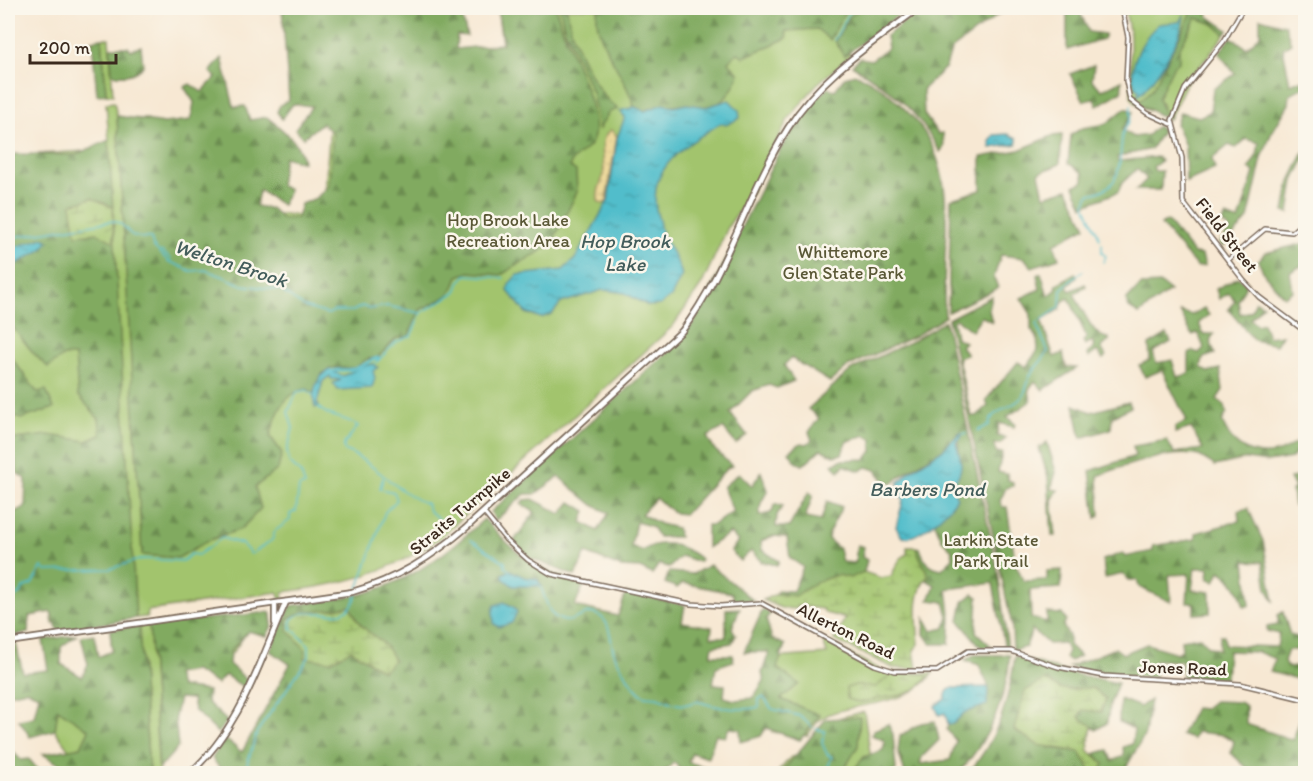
<svg xmlns="http://www.w3.org/2000/svg" width="1313" height="781" font-family="Itim,sans-serif">
  <style>
    .green { fill: #a2c46d; stroke: #6e7746; stroke-width: 1.5 }
    .forest { fill: url(#forest-firs); stroke: #5e6a3f; stroke-width: 1.5 }
    .wetland { fill: url(#wetland-marsh); stroke: #6e7746; stroke-width: 1.5 }
    .sand { fill: url(#sand-dots); stroke: #94825e; stroke-width: 1.5 }
    .water { fill: url(#water-ripples); stroke: #467474; stroke-width: 1.5 }
    .lines { fill: none; stroke-linecap: round; stroke-linejoin: round }
    .stream { stroke: #51bdcb; stroke-width: 1.5 }
    .canal { stroke: #51bdcb; stroke-width: 3 }
    .minor-casing { stroke: #7d6c5d; stroke-width: 6 }
    .major-casing { stroke: #7d6c5d; stroke-width: 8 }
    .minor { stroke: #fff; stroke-width: 3 }
    .major { stroke: #fff; stroke-width: 4.5 }
    .labels { text-anchor: middle; stroke-width: 5; stroke-linejoin: round; paint-order: stroke }
    .park-label { font-size: 18px; fill: #5a5836; stroke: #fbf7ec }
    .street-label { font-size: 18px; fill: #3b2a1e; stroke: #fbf7ec }
    .water-label { font-size: 20px; font-style: italic; fill: #435d5b; stroke: #fbf7ec }
  </style>
  <defs>
    <pattern id="forest-firs" width="22" height="20" patternUnits="userSpaceOnUse" patternTransform="scale(1.5)"><rect width="22" height="20" fill="#81aa60"/><path d="M5 1l3.5 6h-7zM16 11l3.5 6h-7z" fill="#6b8b4f"/></pattern>
    <pattern id="wetland-marsh" width="20" height="14" patternUnits="userSpaceOnUse" patternTransform="scale(1.5)"><rect width="20" height="14" fill="#a2c46d"/><path d="M1 5h8M5 5V1M11 12h8M15 12V8" fill="none" stroke="#859f59"/></pattern>
    <pattern id="sand-dots" width="8" height="8" patternUnits="userSpaceOnUse" patternTransform="scale(1.5)"><rect width="8" height="8" fill="#eeda9e"/><path d="M2 2h.1M6 6h.1" fill="none" stroke="#cdbb88" stroke-width="1.8" stroke-linecap="round"/></pattern>
    <pattern id="water-ripples" width="26" height="14" patternUnits="userSpaceOnUse" patternTransform="scale(1.5)"><rect width="26" height="14" fill="#51bdcb"/><path d="M2 4q2-2 4 0t4 0M15 11q2-2 4 0t4 0" fill="none" stroke="#449aa4"/></pattern>
  </defs>
  <rect width="100%" height="100%" fill="#fbf7ec"/>
  <filter id="ink" filterUnits="userSpaceOnUse"><feTurbulence type="fractalNoise" baseFrequency=".0167" numOctaves="2"/><feDisplacementMap in="SourceGraphic" scale="12" xChannelSelector="R" yChannelSelector="G"/><feConvolveMatrix kernelMatrix="1 2 1 2 8 2 1 2 1" color-interpolation-filters="sRGB"/></filter>
  <filter id="wash" filterUnits="userSpaceOnUse"><feTurbulence type="fractalNoise" baseFrequency=".008" numOctaves="4" result="noise"/><feDisplacementMap in="SourceGraphic" scale="24" xChannelSelector="R" yChannelSelector="G"/><feGaussianBlur stdDeviation="1.35" result="paint"/><feColorMatrix in="noise" values="0 0 0 0 0 0 0 0 0 0 0 0 0 0 0 0 0 1.4 0 .05"/><feComposite in="paint" operator="in"/></filter>
  <g filter="url(#wash)">
    <rect width="100%" height="100%" fill="#f7e8d3"/>
    <g class="green">
      <path d="M 497,8 L 868,8 L 838,37 L 851,55 L 816,85 L 787,121 L 750,195 L 729,225 L 702,284 L 673,326 L 439,539 C 390,573 341,585 283,592 L 283,600 L 279,598 L 278,592 L 147,611 L 147,617 L 136,618 L 135,612 L 53,624 L 51,612 L 30,616 L 22,634 L 8,636 L 34,510 L 30,469 L 8,460 L 8,156 L 85,151 L 110,153 L 106,103 L 114,102 L 117,116 L 119,155 L 121,118 L 148,119 L 150,128 L 257,213 L 323,216 L 334,70 L 502,44 Z"/>
      <polygon points="1134,8 1208,8 1204,18 1195,16 1190,29 1196,17 1214,24 1225,34 1186,84 1170,117 1164,114 1162,104 1158,99 1178,50 1149,111 1136,104 1131,97 1130,35 1125,10 1132,10"/>
      <polygon points="102,38 109,38 113,95 106,94"/>
      <polygon points="271,614 272,625 267,636 248,631 227,660 172,675 151,654 159,774 149,773 141,654 112,648 110,630 161,623 162,629"/>
      <path d="M 823,640 L 885,672 L 933,673 C 909,707 864,701 829,714 L 818,721 L 807,736 L 772,732 L 774,658 L 827,654 Z"/>
      <polygon points="57,708 89,730 81,747 69,750 55,730"/>
      <polygon points="864,712 873,773 776,774 791,757 799,756 817,730 832,754 849,748 841,717"/>
    </g>
    <g class="forest">
      <path d="M 282,8 L 460,8 L 467,36 L 457,35 L 456,49 L 503,44 L 497,8 L 556,8 C 563,41 600,105 594,136 C 591,151 578,152 571,163 L 570,167 L 576,171 L 577,192 L 551,245 L 501,275 L 469,272 L 458,276 C 451,302 440,298 420,310 L 408,337 L 397,338 L 377,358 L 367,359 L 355,368 L 331,368 L 322,374 L 315,394 L 307,389 C 282,393 277,414 270,436 L 282,453 L 278,469 L 255,487 L 261,508 L 241,529 L 207,541 L 178,558 L 142,555 L 117,116 L 164,123 L 191,120 L 194,102 L 184,87 L 190,84 L 202,92 L 216,77 L 210,72 L 222,58 L 234,107 L 245,106 L 250,120 L 267,117 C 282,130 300,141 303,162 L 284,157 L 280,185 L 289,190 L 282,205 L 259,190 L 256,206 L 272,209 L 282,219 L 297,218 L 301,204 L 316,198 L 329,186 L 333,133 L 322,123 L 303,138 L 295,129 L 312,106 L 293,104 L 282,119 L 277,112 L 280,105 L 289,100 Z"/>
      <path d="M 560,8 L 567,8 C 569,35 594,93 618,109 L 609,112 L 599,129 L 592,92 L 565,30 Z"/>
      <path d="M 598,8 L 847,8 L 830,40 L 817,29 L 786,31 L 787,38 L 744,57 L 738,53 L 728,61 L 739,74 C 718,132 686,91 645,111 L 634,107 C 627,75 590,38 598,8 Z"/>
      <polygon points="861,8 908,8 844,56 835,41 850,16"/>
      <path d="M 923,8 L 1007,8 L 951,50 L 946,67 L 923,89 L 924,114 L 938,134 L 943,133 L 944,147 L 940,152 C 915,107 894,92 852,65 L 860,58 L 871,60 L 888,48 L 886,36 Z"/>
      <polygon points="1067,8 1078,8 1089,32 1105,34 1103,39 1067,50"/>
      <polygon points="1186,8 1205,8 1208,16 1228,30 1225,34 1214,24 1196,18 1179,49 1179,62 1174,65 1158,98 1164,114 1170,117 1168,120 1138,103 1153,88 1191,14"/>
      <polygon points="1260,18 1285,25 1291,43 1283,48 1290,84 1301,80 1305,86 1290,94 1289,104 1271,134 1262,158 1248,219 1223,247 1219,243 1230,230 1222,223 1226,216 1239,221 1254,172 1249,168 1257,155 1259,143 1246,139 1236,148 1229,145 1212,159 1215,169 1186,182 1185,146 1176,124 1180,112 1199,117 1210,112 1213,89 1235,74 1219,53 1231,37 1247,48 1260,35"/>
      <polygon points="102,38 106,94 97,95 92,40"/>
      <path d="M 141,46 L 143,66 C 135,75 123,77 112,74 L 110,47 L 128,47 L 131,50 Z"/>
      <polygon points="1094,65 1092,80 1102,90 1122,80 1122,91 1097,106 1094,99 1084,101 1070,74"/>
      <path d="M 855,74 C 874,80 890,94 904,108 C 967,168 939,242 945,317 L 915,336 L 847,367 L 830,382 L 791,358 L 784,365 L 794,381 L 777,388 L 769,385 L 752,391 L 730,413 L 747,435 L 736,444 L 723,428 L 707,437 L 714,449 L 732,466 L 727,468 L 685,514 L 674,513 L 656,498 L 641,514 L 660,524 L 677,528 L 679,537 L 659,537 L 651,526 L 636,522 L 631,546 L 642,551 C 663,537 682,545 701,559 L 699,562 L 681,556 L 669,568 L 659,564 L 652,574 L 640,568 L 620,567 L 586,553 L 575,576 L 528,557 L 514,541 L 535,512 L 521,504 L 524,500 L 533,499 L 561,514 L 571,502 L 586,511 L 582,522 L 598,531 L 609,513 L 593,505 L 559,477 L 535,494 L 525,494 L 495,521 L 491,512 L 671,349 L 695,321 L 781,148 L 809,107 L 828,88 L 835,90 L 845,77 Z"/>
      <polygon points="1126,108 1133,112 1122,130 1134,137 1148,135 1157,126 1163,130 1151,149 1117,157 1118,161 1158,157 1161,161 1153,167 1155,171 1162,171 1161,190 1136,190 1147,179 1137,169 1122,183 1118,192 1083,206 1074,186 1084,181 1082,172 1068,163 1071,135 1082,128 1106,124"/>
      <polygon points="1062,135 1060,164 1039,173 1044,196 1068,189 1086,227 1054,244 1059,258 1032,267 1024,258 1001,255 994,277 998,288 948,312 951,199 981,190 981,157 1019,150 1052,136"/>
      <path d="M 109,140 L 136,618 L 58,631 L 51,612 L 29,616 L 28,633 L 8,636 L 8,515 L 25,507 L 26,479 L 17,473 L 15,459 L 8,459 L 8,440 L 48,435 L 87,441 L 101,435 L 99,419 L 78,395 L 75,356 L 64,356 L 48,367 C 32,355 22,337 8,322 L 8,154 L 75,155 Z"/>
      <polygon points="1305,150 1305,158 1294,181 1289,213 1284,212 1290,181"/>
      <polygon points="1167,221 1194,254 1202,255 1205,266 1197,267 1161,225"/>
      <polygon points="1305,243 1305,264 1290,272 1293,291 1284,297 1265,275 1258,261 1265,253"/>
      <path d="M 1041,273 L 1048,296 L 1057,289 L 1056,285 L 1075,273 L 1077,277 L 1067,287 L 1070,291 L 1085,284 L 1086,286 L 1074,294 C 1083,308 1092,338 1109,338 L 1109,341 L 1101,348 L 1106,356 L 1103,359 L 1097,351 L 1089,357 L 1087,354 L 1095,346 L 1092,341 L 1085,345 L 1083,341 L 1087,338 L 1069,298 L 1063,301 L 1060,309 L 1041,320 L 1054,357 L 1063,353 L 1066,367 L 1077,368 L 1043,390 L 1035,381 L 1029,389 L 1031,401 L 1007,417 L 1015,424 L 1014,427 L 999,423 L 997,436 L 1006,438 L 1000,444 L 994,444 L 996,452 L 1002,453 L 998,472 L 1007,474 L 1008,480 L 1013,482 L 1013,486 L 1006,488 L 1000,501 L 1002,507 L 1007,507 L 1014,553 L 1012,557 L 1024,581 L 1047,580 L 1047,571 L 1062,570 L 1061,588 L 1030,590 L 1031,618 L 1047,622 L 1047,613 L 1062,614 L 1066,620 L 1063,626 L 1069,636 L 1069,645 L 1080,656 L 1070,661 L 1065,658 L 1068,651 L 1064,643 L 1048,644 L 1032,629 L 1026,647 L 1013,650 L 1012,626 L 948,319 L 992,296 L 989,310 L 992,322 L 981,316 L 972,331 L 956,319 L 953,321 L 956,338 L 965,342 L 961,346 L 967,354 L 958,358 L 971,416 L 976,416 L 988,406 L 986,400 L 1018,362 L 1026,367 L 1038,350 L 1037,337 L 1031,330 L 1031,314 L 1021,298 L 1040,289 L 1037,275 Z"/>
      <polygon points="1238,277 1246,285 1238,300 1240,314 1251,311 1256,301 1263,305 1250,319 1257,325 1263,323 1268,337 1282,335 1276,345 1254,340 1228,309 1235,301 1229,293 1219,299 1216,289"/>
      <polygon points="1161,284 1170,291 1139,314 1129,308 1126,301 1141,285"/>
      <path d="M 1204,308 L 1209,315 L 1199,323 L 1203,334 L 1214,334 L 1210,340 L 1215,354 L 1203,358 L 1201,367 L 1208,372 L 1220,369 L 1223,390 L 1217,399 L 1224,405 L 1227,413 L 1222,421 C 1234,454 1267,464 1295,443 L 1300,449 L 1292,458 L 1268,462 L 1246,459 L 1215,466 C 1210,463 1204,458 1199,456 C 1173,449 1123,466 1098,476 L 1100,516 L 1096,518 L 1090,471 L 1135,456 L 1133,446 L 1167,440 L 1174,453 L 1203,449 L 1191,428 L 1175,433 L 1175,427 L 1187,421 L 1162,370 L 1145,377 L 1139,365 L 1150,360 L 1149,345 L 1167,334 L 1171,342 L 1153,352 L 1156,363 L 1172,360 L 1177,377 L 1189,374 L 1189,354 L 1193,351 L 1199,353 L 1204,348 L 1198,333 L 1192,335 L 1180,312 L 1192,315 Z"/>
      <path d="M 945,321 L 998,573 L 1008,649 L 1005,649 L 993,583 L 947,589 L 951,620 L 949,644 L 931,644 L 924,634 L 925,618 L 932,631 L 945,628 L 948,616 L 944,602 L 929,600 L 935,585 L 925,579 L 928,575 L 915,547 L 920,548 C 924,561 929,567 942,569 L 953,558 L 952,550 L 942,540 L 934,521 L 952,506 C 953,489 956,473 959,456 C 960,447 956,441 959,432 C 945,455 912,463 893,483 L 884,481 L 876,470 L 867,467 L 860,471 L 844,465 L 839,471 L 832,464 L 841,460 L 866,459 L 872,451 L 872,439 L 865,435 L 846,442 L 842,454 L 834,456 L 821,449 L 803,465 L 796,462 L 789,452 L 801,443 L 807,444 L 812,440 L 809,432 L 819,418 L 808,409 L 851,370 L 914,340 Z"/>
      <polygon points="8,353 37,392 46,390 54,408 21,419 8,413"/>
      <polygon points="1129,402 1131,407 1112,417 1111,429 1081,438 1074,405 1091,412"/>
      <polygon points="1047,442 1056,472 1051,489 1058,490 1052,500 1056,536 1052,536 1048,477 1039,448"/>
      <polygon points="761,472 768,490 761,503 759,516 771,513 775,504 783,506 777,515 776,527 789,527 809,492 813,495 805,518 821,521 827,501 842,507 829,532 828,539 839,549 842,562 855,563 857,545 864,547 862,557 867,560 864,572 850,578 837,575 817,582 795,596 776,594 778,590 793,591 803,567 790,558 787,537 773,536 761,541 762,550 779,561 777,565 762,562 751,551 740,561 731,551 738,541 730,533 707,548 707,525 713,525 733,512 723,487 739,473 752,486"/>
      <polygon points="1296,477 1305,504 1305,521 1302,506 1294,506 1292,490 1295,488 1290,478"/>
      <path d="M 1248,508 L 1263,541 L 1274,602 L 1267,589 L 1263,562 L 1245,561 L 1250,605 L 1244,607 C 1240,590 1234,580 1220,571 L 1215,582 L 1208,578 L 1209,568 L 1195,568 L 1192,590 L 1210,592 L 1210,613 L 1194,614 L 1194,603 L 1187,603 L 1189,574 L 1169,575 L 1171,602 L 1139,587 L 1137,580 L 1128,580 L 1123,574 L 1105,578 L 1103,560 L 1123,553 L 1125,557 L 1153,551 L 1153,546 L 1196,539 L 1196,533 L 1239,521 L 1238,511 Z"/>
      <path d="M 484,519 C 521,558 532,568 584,584 L 575,606 L 618,616 L 626,593 L 685,605 L 682,622 L 712,627 L 711,637 L 726,637 L 726,609 L 740,608 L 732,628 L 736,635 L 732,643 L 713,646 L 711,655 L 733,655 L 733,661 L 716,667 L 713,684 L 725,685 L 724,697 L 735,700 L 753,698 L 764,681 L 762,673 L 769,652 L 744,652 L 763,609 L 770,614 L 766,619 L 772,639 L 785,645 L 777,668 L 799,684 L 781,699 L 820,715 L 800,740 L 766,728 L 761,736 L 741,742 L 740,729 L 729,728 L 725,737 L 716,734 L 708,758 L 692,753 L 688,762 L 710,769 L 707,773 L 683,773 L 674,762 L 662,774 L 224,774 L 212,758 L 225,739 L 242,752 L 290,664 L 270,651 L 291,606 C 317,601 344,600 369,592 C 414,579 450,551 484,519 Z"/>
      <polygon points="710,565 754,601 735,601 732,593 683,583 677,588 665,583 669,572 693,574"/>
      <polygon points="973,594 978,597 976,632 992,647 981,647 959,621 963,602"/>
      <polygon points="270,612 272,625 267,636 248,631 230,651 229,664 248,681 245,688 225,675 217,684 195,671 176,674 180,687 208,691 207,702 227,721 218,733 194,710 192,699 179,698 175,716 178,747 159,769 149,625"/>
      <polygon points="1283,612 1290,635 1298,637 1301,650 1288,650 1284,661 1287,667 1305,665 1305,681 1270,672 1275,659 1258,652 1228,651 1226,679 1182,676 1182,661 1155,660 1155,677 1122,676 1069,667 1115,648 1123,654 1147,644 1177,653 1182,650 1181,640 1200,637 1208,646 1219,650 1220,635 1224,635 1225,645 1277,647 1279,634 1267,631 1267,627 1278,625 1278,615"/>
      <path d="M 139,626 L 149,773 C 106,774 79,781 43,754 L 81,747 L 89,730 L 58,709 L 55,730 L 30,737 L 19,720 L 34,717 L 39,695 L 26,690 L 8,694 L 8,673 L 12,672 L 8,646 L 16,644 L 23,673 L 48,670 L 43,640 L 77,635 L 61,647 L 61,664 L 82,677 L 88,664 L 81,636 L 94,634 L 98,657 L 112,651 L 110,630 Z"/>
      <path d="M 974,655 L 1010,655 C 1007,699 988,742 958,773 L 905,773 L 898,751 L 900,736 L 921,723 L 935,721 L 939,740 L 922,757 L 920,764 L 950,760 L 956,741 L 947,730 L 948,724 L 953,724 L 964,713 L 987,704 L 988,685 L 979,665 L 965,660 Z"/>
      <path d="M 1015,656 L 1070,673 L 1118,683 L 1110,704 L 1107,723 L 1096,730 L 1079,717 L 1094,689 L 1049,748 L 1080,752 L 1092,773 L 967,774 C 998,741 1009,699 1015,656 Z"/>
      <polygon points="1120,699 1140,707 1150,700 1145,734 1123,773 1099,773 1104,764 1093,754 1108,750 1112,761 1124,756 1123,747 1132,744 1134,729 1119,722"/>
      <polygon points="1214,701 1239,702 1246,706 1246,724 1293,740 1305,705 1305,773 1249,773 1248,769 1231,753 1234,741 1224,735 1196,732 1193,739 1181,735 1195,708 1204,709"/>
      <polygon points="860,717 858,746 842,773 781,773 826,719"/>
      <polygon points="888,724 893,734 896,770 892,773 851,773 864,757 883,750 885,741 872,735 874,730"/>
      <polygon points="8,747 21,760 29,759 39,771 48,767 59,773 8,773"/>
    </g>
    <g class="wetland">
      <polygon points="92,198 113,207 114,242 97,233 76,235 71,204"/>
      <path d="M 907,547 L 915,547 L 928,575 C 913,595 917,619 919,644 L 914,650 L 917,669 L 893,668 L 834,640 L 845,618 L 825,613 L 823,609 L 796,606 L 797,609 L 781,608 L 763,600 L 776,594 L 795,596 L 817,582 L 837,575 L 850,578 L 864,572 L 881,578 L 891,576 L 900,559 L 907,554 Z"/>
      <path d="M 349,606 C 355,613 356,621 362,626 C 379,642 382,637 394,660 L 383,671 L 351,650 L 331,661 L 304,658 L 306,650 L 288,630 L 288,619 C 306,607 328,613 349,606 Z"/>
      <path d="M 893,673 L 925,674 L 928,677 C 917,692 905,695 888,697 C 868,699 868,706 847,699 L 846,688 L 856,685 L 876,687 Z"/>
      <polygon points="1045,680 1060,689 1093,688 1106,699 1101,712 1082,710 1079,717 1092,726 1088,750 1104,764 1099,773 1092,773 1080,752 1038,745 1014,730 1025,691"/>
    </g>
    <path class="sand" d="M 611,130 L 617,136 L 607,196 L 608,201 L 603,204 L 598,201 C 597,191 600,185 603,177 C 607,161 595,141 611,130 Z"/>
    <g class="water">
      <path d="M 1184,15 C 1182,40 1155,81 1136,98 L 1139,91 C 1122,74 1143,36 1159,24 L 1179,22 Z"/>
      <path d="M 729,100 L 739,110 L 740,118 L 726,125 L 721,123 C 683,147 642,170 659,220 C 660,224 660,229 662,234 C 669,248 678,259 682,275 L 671,297 L 660,305 L 648,306 L 625,293 L 603,290 L 561,303 L 552,314 L 541,318 L 526,313 L 508,291 L 509,284 L 517,275 L 563,270 L 575,259 L 608,201 L 617,138 L 625,117 L 620,111 L 634,107 L 645,111 L 663,104 L 674,107 L 687,104 L 706,107 Z"/>
      <polygon points="1008,134 1017,138 1017,144 991,148 990,142 994,135"/>
      <polygon points="43,238 49,241 41,250 8,269 8,249"/>
      <path d="M 373,364 L 378,367 L 373,371 L 375,378 L 372,388 L 338,390 L 333,383 L 341,380 L 331,379 L 330,376 L 323,381 L 317,403 L 319,406 L 315,408 C 311,394 316,376 330,370 L 343,376 L 363,366 Z"/>
      <path d="M 961,432 L 962,436 L 956,442 C 962,462 965,469 952,486 L 957,498 C 948,512 918,541 902,537 L 896,527 L 903,501 L 898,483 L 909,472 L 942,450 Z"/>
      <polygon points="510,570 524,577 537,579 542,586 513,586 503,578 503,574"/>
      <polygon points="504,602 514,607 517,612 512,623 499,627 494,624 493,611 495,605"/>
      <polygon points="988,687 987,705 964,713 953,724 948,724 945,713 939,715 935,706 945,699 947,692 951,688"/>
    </g>
    <g class="lines">
      <g class="stream">
        <polyline points="834,40 849,13 857,8"/>
        <path d="M 8,238 L 113,221 C 124,223 124,229 132,235 C 138,239 144,237 151,238 L 153,246 L 168,261 L 191,271 L 205,270 L 222,276 L 242,285 L 280,290 L 304,307 L 328,314 L 334,311 L 353,311 L 362,306 L 369,309 L 387,306 L 420,313"/>
        <path d="M 1100,239 L 1085,205 L 1089,194 C 1123,189 1119,165 1122,137 C 1123,130 1127,126 1130,120 C 1132,116 1130,111 1131,106"/>
        <polyline points="1102,244 1102,253 1106,256 1103,262"/>
        <polyline points="161,251 171,259"/>
        <polyline points="375,364 396,342 411,336 421,313 456,292 460,281 466,275 504,278"/>
        <path d="M 318,407 C 330,419 345,416 358,426 L 344,444 L 344,450 C 373,461 397,493 427,504 L 429,511 L 446,524"/>
        <path d="M 977,431 L 989,425 C 991,410 1010,409 1020,399 C 1027,392 1026,386 1029,378 C 1033,368 1043,361 1048,351 L 1036,324 L 1060,307 L 1061,289 L 1083,271"/>
        <polyline points="963,434 967,433"/>
        <polyline points="471,540 505,562 505,567 510,571"/>
        <polyline points="253,553 272,540 275,531 290,520 290,514 296,511 299,487 305,485 301,474 289,462 287,451 293,428 288,412 297,392 307,390 314,396"/>
        <path d="M 540,586 C 548,601 546,619 567,621 C 573,621 583,614 590,613 C 612,615 609,637 614,653 C 617,662 634,690 643,695 C 647,697 652,696 657,697 C 672,702 680,709 696,701 C 715,707 739,712 759,707 L 759,699 L 763,697 L 772,709 L 800,716 L 812,727"/>
        <polyline points="358,589 385,512 397,500 394,492 380,489 383,478"/>
        <polyline points="8,602 21,593 23,588 32,584 42,567 46,571 109,569 142,559 183,561 191,554 198,555 222,538 242,544 251,554"/>
        <polyline points="816,729 825,731 822,743 827,754 832,757 825,774"/>
        <path d="M 244,774 L 257,732 L 309,657 L 309,645 L 291,628 L 291,620 C 309,600 349,632 357,593"/>
      </g>
      <path class="canal" d="M 328,373 C 337,368 348,372 357,368 C 365,365 369,360 379,358"/>
    </g>
  </g>
  <g filter="url(#ink)">
    <g class="lines">
      <defs>
        <g id="minor">
          <polyline points="1122,8 1128,37 1126,81 1130,100 1147,113 1171,124"/>
          <polyline points="1243,8 1224,41 1185,89 1172,120 1182,158 1183,202 1244,281 1259,297 1306,332"/>
          <polyline points="1228,260 1265,229 1292,232 1306,220"/>
          <polyline points="484,513 506,540 528,560 551,574 691,604 721,606 761,603 875,665 894,671 937,671 968,651 1011,651 1058,667 1104,676 1240,684 1306,700"/>
        </g>
        <g id="major">
          <polyline points="275,604 275,623"/>
          <path d="M 8,642 L 352,592 C 397,579 432,557 467,527 L 682,331 C 729,269 747,193 788,128 C 820,77 872,43 919,8"/>
          <path d="M 189,774 C 241,728 259,663 286,602"/>
        </g>
      </defs>
      <use href="#minor" class="minor-casing"/>
      <use href="#major" class="major-casing"/>
      <use href="#minor" class="minor"/>
      <use href="#major" class="major"/>
    </g>
  </g>
  <g class="labels">
    <g class="park-label">
      <text x="508" y="226">Hop Brook Lake<tspan x="508" dy="21">Recreation Area</tspan></text>
      <text x="843" y="258">Whittemore<tspan x="843" dy="21">Glen State Park</tspan></text>
      <text x="991" y="546">Larkin State<tspan x="991" dy="21">Park Trail</tspan></text>
    </g>
    <g class="street-label">
      <text transform="translate(1227 235) rotate(52)" y="6">Field Street</text>
      <text transform="translate(460 511) rotate(-40)" y="6">Straits Turnpike</text>
      <text transform="translate(846 631) rotate(26)" y="6">Allerton Road</text>
      <text transform="translate(1183 668) rotate(2)" y="6">Jones Road</text>
    </g>
    <g class="water-label">
      <text x="625" y="248">Hop Brook<tspan x="625" dy="23">Lake</tspan></text>
      <text transform="translate(231 263) rotate(18)" y="7">Welton Brook</text>
      <text x="927" y="496">Barbers Pond</text>
    </g>
  </g>
  <rect width="1313" height="781" fill="none" stroke="#fbf7ec" stroke-width="30"/>
  <path d="M30 54v9h86v-9" fill="none" stroke="#3b2a1e" stroke-width="3"/>
  <text x="39" y="54" font-size="18" fill="#3b2a1e" stroke="#fbf7ec" stroke-width="4.5" paint-order="stroke">200 m</text>
</svg>
